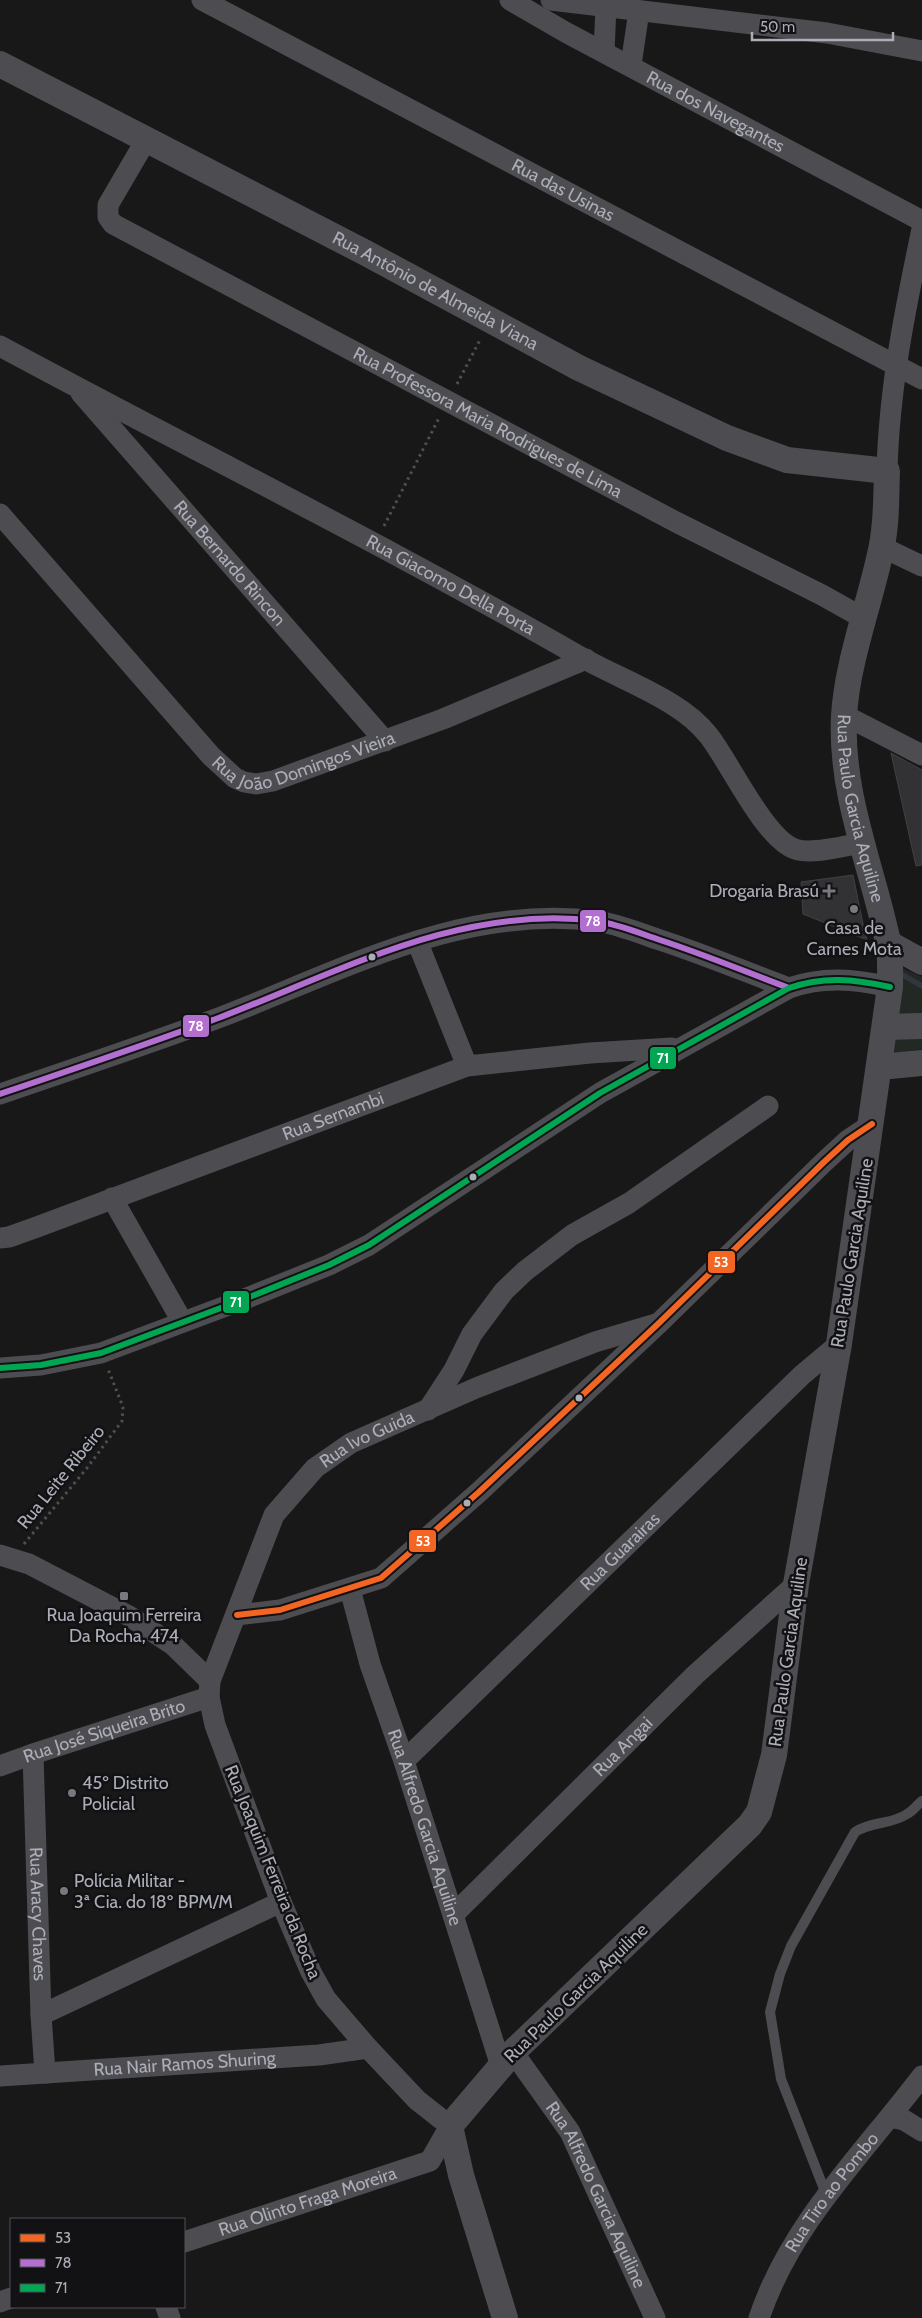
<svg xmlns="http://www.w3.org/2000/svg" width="922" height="2318" font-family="Cabin,sans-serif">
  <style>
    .green { fill: #222823 }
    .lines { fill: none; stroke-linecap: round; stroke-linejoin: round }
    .stream { stroke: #31353c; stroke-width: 5.5 }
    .building { fill: #323234; stroke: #414144 }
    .path { stroke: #4e4f51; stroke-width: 3; stroke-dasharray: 2.5 4; stroke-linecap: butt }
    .service { stroke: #4d4d51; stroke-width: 10 }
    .minor { stroke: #4d4d51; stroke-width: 21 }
    .tertiary { stroke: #4d4d51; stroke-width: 26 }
    .bus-1-casing { stroke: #121214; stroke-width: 10 }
    .bus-2-casing { stroke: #121214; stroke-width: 10 }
    .bus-3-casing { stroke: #121214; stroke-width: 10 }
    .bus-1 { stroke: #f26522; stroke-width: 6 }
    .bus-2 { stroke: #b36fd0; stroke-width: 6 }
    .bus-3 { stroke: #00a651; stroke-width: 6 }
    .poi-dot { fill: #78797f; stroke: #121214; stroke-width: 2 }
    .bus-dot { fill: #abadb7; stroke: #121214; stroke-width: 2 }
    .labels { text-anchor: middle; stroke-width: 5; stroke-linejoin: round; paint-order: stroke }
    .street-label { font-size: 18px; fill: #abadb7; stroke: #121214 }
    .poi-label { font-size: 18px; fill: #abadb7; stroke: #121214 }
    .line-badge { stroke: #121214; stroke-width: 2 }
    .badge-label { font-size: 14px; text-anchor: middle; font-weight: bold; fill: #fff }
  </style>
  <rect width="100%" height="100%" fill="#181818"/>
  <polygon class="green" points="895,965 922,977 922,1049 887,1055"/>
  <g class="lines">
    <polyline class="stream" points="901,974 922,986"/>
  </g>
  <g class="building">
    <polygon points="891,753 922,770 922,865 916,866"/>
    <polygon points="853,875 863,924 867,940 803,914 801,882"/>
  </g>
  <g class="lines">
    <g class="path">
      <polyline points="457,384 481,338"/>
      <polyline points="384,526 439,418"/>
      <polyline points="24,1544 87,1468 122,1421 123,1407 108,1369"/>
    </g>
    <path class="service" d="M 826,2194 L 781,2079 L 770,2012 L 780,1974 L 791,1946 L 855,1832 C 871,1821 891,1825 907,1814 C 913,1811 917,1805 922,1801"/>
    <g class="minor">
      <path id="s1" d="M 202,0 L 922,379"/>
      <path id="s2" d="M 510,0 L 567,33 L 922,221"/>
      <polyline points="551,0 827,33 922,51"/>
      <polyline points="604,52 606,6"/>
      <polyline points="631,65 639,11"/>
      <path id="s3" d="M 146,140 L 108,205 L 108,217 L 113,224 L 676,522 L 822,595 L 863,618"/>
      <path id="s4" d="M 0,346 C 193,450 389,547 579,656 C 609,673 641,685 670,703 C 685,712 698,722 709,736 C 730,763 765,839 795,849 C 811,855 844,846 861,843"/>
      <path id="s5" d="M 81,393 L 385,741"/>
      <path d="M 887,471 C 889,389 905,310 922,229"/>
      <path id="s6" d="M 0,514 L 211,756 L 235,778 L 244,782 L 256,784 L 273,781 L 443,719 L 586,659"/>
      <polyline points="882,547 922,566"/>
      <polyline points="844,715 922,755"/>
      <polyline points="417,941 467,1066"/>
      <path d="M 0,1094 C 74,1069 148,1044 221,1017 C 341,971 463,904 596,921 C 618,924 639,933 660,940 C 703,954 746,972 789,988"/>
      <polyline points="112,1198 182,1321"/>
      <path id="s7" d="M 0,1238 L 9,1237 L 37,1227 L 467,1066 L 590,1053 L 672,1048"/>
      <path d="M 0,1368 L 41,1365 L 101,1353 L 242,1300 L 329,1265 L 369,1245 L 600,1093 L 789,988 C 824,976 854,979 890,987"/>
      <polyline points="428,1410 454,1370 472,1334 504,1291 525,1271 572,1235 629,1203 768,1106"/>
      <polyline points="0,1555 29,1564 129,1616 173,1645 210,1681"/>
      <path id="s8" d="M 350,1589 L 370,1664 L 404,1761 L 501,2066"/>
      <polyline points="237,1615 280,1610 381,1578 479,1492 659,1323 824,1162 848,1140 872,1124"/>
      <path id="s9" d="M 33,1754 L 41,2015 L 45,2073"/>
      <path id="s10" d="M 404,1761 L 802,1375 L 839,1344"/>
      <path id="s11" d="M 0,1766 L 33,1754 L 209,1697"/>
      <path id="s12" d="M 453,1915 L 695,1675 L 796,1584"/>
      <polyline points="41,2015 281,1902"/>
      <path id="s13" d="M 513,2052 L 570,2132 L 655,2318"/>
      <path id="s14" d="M 0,2076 L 319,2055 L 368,2048"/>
      <polyline points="890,2117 904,2120 922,2131"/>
      <path id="s15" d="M 184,2242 L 430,2161 L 450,2126 L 417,2100 L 368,2048 L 326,1999 L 311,1972 L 281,1902 L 215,1725 L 209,1697 L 210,1681 L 274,1515 L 315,1468 L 351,1443 L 476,1388 L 595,1342 L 659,1323"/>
      <polyline points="0,2302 11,2298"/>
      <polyline points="166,2307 170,2318"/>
      <path id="s16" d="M 759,2318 C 791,2223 863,2154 922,2076"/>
    </g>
    <g class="tertiary">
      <path id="s17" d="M 0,64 L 364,252 L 579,368 L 727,438 L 787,460 L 887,471 C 886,497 887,524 881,550 C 870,603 847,662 844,716 C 840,794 872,867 888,942 C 891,956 890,972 890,987 L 839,1344 L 796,1584 L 774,1755 L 759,1812 L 750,1825 L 513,2052 L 450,2126 L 461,2175 L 505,2318"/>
      <polyline points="888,943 922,962"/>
      <polyline points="885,1027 922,1026"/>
      <polyline points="880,1067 922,1063"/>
    </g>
    <defs>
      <polyline id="bus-1" points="237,1615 280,1610 381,1578 479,1492 659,1323 824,1162 848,1140 872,1124"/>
      <path id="bus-2" d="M 0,1094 C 74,1069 148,1044 221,1017 C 341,971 463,904 596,921 C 618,924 639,933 660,940 C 703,954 746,972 789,988"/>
      <path id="bus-3" d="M 0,1368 L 41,1365 L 101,1353 L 242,1300 L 329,1265 L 369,1245 L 600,1093 L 789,988 C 824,976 854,979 890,987"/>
    </defs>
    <use href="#bus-1" class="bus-1-casing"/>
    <use href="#bus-2" class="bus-2-casing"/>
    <use href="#bus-3" class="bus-3-casing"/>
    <use href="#bus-1" class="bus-1"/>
    <use href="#bus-2" class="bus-2"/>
    <use href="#bus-3" class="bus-3"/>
  </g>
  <g class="poi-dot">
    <path d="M826.5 883.5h5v5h5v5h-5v5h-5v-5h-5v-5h5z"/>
    <circle cx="854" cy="909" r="5"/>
    <rect x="119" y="1591" width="10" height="10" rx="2.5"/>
    <circle cx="72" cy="1793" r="5"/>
    <circle cx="64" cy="1891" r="5"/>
  </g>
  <g class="bus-dot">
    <circle cx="372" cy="957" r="4.5"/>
    <circle cx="473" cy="1177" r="4.5"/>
    <circle cx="579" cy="1398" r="4.5"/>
    <circle cx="467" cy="1503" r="4.5"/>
  </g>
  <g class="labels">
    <g class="street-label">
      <text dy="6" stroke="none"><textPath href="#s2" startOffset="234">Rua dos Navegantes</textPath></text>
      <text dy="6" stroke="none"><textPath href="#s1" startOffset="408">Rua das Usinas</textPath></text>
      <text dy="6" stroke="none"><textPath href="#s17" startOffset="491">Rua Antônio de Almeida Viana</textPath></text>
      <text dy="6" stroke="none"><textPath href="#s3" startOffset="520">Rua Professora Maria Rodrigues de Lima</textPath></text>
      <text dy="6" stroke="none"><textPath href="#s5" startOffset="226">Rua Bernardo Rincon</textPath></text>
      <text dy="6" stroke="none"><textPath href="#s4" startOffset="510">Rua Giacomo Della Porta</textPath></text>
      <text dy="6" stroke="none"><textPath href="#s6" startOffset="424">Rua João Domingos Vieira</textPath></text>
      <text dy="6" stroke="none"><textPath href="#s17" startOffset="1326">Rua Paulo Garcia Aquiline</textPath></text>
      <text dy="6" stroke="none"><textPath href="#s7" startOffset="355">Rua Sernambi</textPath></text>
      <text transform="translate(852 1253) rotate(-81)" y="6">Rua Paulo Garcia Aquiline</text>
      <text dy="6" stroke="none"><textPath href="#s15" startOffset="1118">Rua Ivo Guida</textPath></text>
      <text transform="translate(61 1477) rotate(-51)" y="6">Rua Leite Ribeiro</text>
      <text dy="6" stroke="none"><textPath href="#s10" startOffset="301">Rua Guarairas</textPath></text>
      <text transform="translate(788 1652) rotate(-82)" y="6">Rua Paulo Garcia Aquiline</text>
      <text dy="6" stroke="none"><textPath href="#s11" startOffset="110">Rua José Siqueira Brito</textPath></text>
      <text dy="6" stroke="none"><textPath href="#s12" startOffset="239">Rua Angai</textPath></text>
      <text dy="6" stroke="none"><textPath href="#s8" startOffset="250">Rua Alfredo Garcia Aquiline</textPath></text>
      <text transform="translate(273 1872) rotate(68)" y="6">Rua Joaquim Ferreira da Rocha</text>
      <text dy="6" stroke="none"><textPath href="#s9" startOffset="160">Rua Aracy Chaves</textPath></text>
      <text transform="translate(576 1993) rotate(-44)" y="6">Rua Paulo Garcia Aquiline</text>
      <text dy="6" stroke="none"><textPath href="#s14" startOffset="185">Rua Nair Ramos Shuring</textPath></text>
      <text dy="6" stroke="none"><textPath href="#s16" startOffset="146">Rua Tiro ao Pombo</textPath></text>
      <text dy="6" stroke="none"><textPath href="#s13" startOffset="166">Rua Alfredo Garcia Aquiline</textPath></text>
      <text dy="6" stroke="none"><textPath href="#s15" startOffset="130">Rua Olinto Fraga Moreira</textPath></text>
    </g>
    <g class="poi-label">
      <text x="819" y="897" text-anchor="end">Drogaria Brasú</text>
      <text x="854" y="934">Casa de<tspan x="854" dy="21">Carnes Mota</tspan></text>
      <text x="124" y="1621">Rua Joaquim Ferreira<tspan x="124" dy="21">Da Rocha, 474</tspan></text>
      <text x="82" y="1789" text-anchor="start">45º Distrito<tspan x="82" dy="21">Policial</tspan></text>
      <text x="74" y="1887" text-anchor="start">Polícia Militar -<tspan x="74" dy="21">3ª Cia. do 18º BPM/M</tspan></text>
    </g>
  </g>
  <g class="line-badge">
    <rect x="579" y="909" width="28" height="24" rx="5" fill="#b36fd0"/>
    <rect x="182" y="1014" width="28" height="24" rx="5" fill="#b36fd0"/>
    <rect x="649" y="1046" width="28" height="24" rx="5" fill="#00a651"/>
    <rect x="707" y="1250" width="29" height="24" rx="5" fill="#f26522"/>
    <rect x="222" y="1290" width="28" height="24" rx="5" fill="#00a651"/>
    <rect x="408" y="1529" width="29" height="24" rx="5" fill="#f26522"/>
  </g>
  <g class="badge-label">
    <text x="593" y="926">78</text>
    <text x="196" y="1031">78</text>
    <text x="663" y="1063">71</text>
    <text x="721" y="1267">53</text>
    <text x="236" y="1307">71</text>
    <text x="423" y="1546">53</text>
  </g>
  <rect x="10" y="2218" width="175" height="90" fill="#121214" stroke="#4f5055"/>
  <rect x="20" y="2234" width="25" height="8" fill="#f26522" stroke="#4f5055"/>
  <text x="55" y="2243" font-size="15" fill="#abadb7">53</text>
  <rect x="20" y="2259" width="25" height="8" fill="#b36fd0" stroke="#4f5055"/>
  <text x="55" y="2268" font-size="15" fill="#abadb7">78</text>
  <rect x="20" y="2284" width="25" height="8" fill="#00a651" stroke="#4f5055"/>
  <text x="55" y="2293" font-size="15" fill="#abadb7">71</text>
  <path d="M752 32v8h141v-8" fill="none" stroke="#abadb7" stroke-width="2.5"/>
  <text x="760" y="32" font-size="15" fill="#abadb7" stroke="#121214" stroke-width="4" paint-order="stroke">50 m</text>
</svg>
